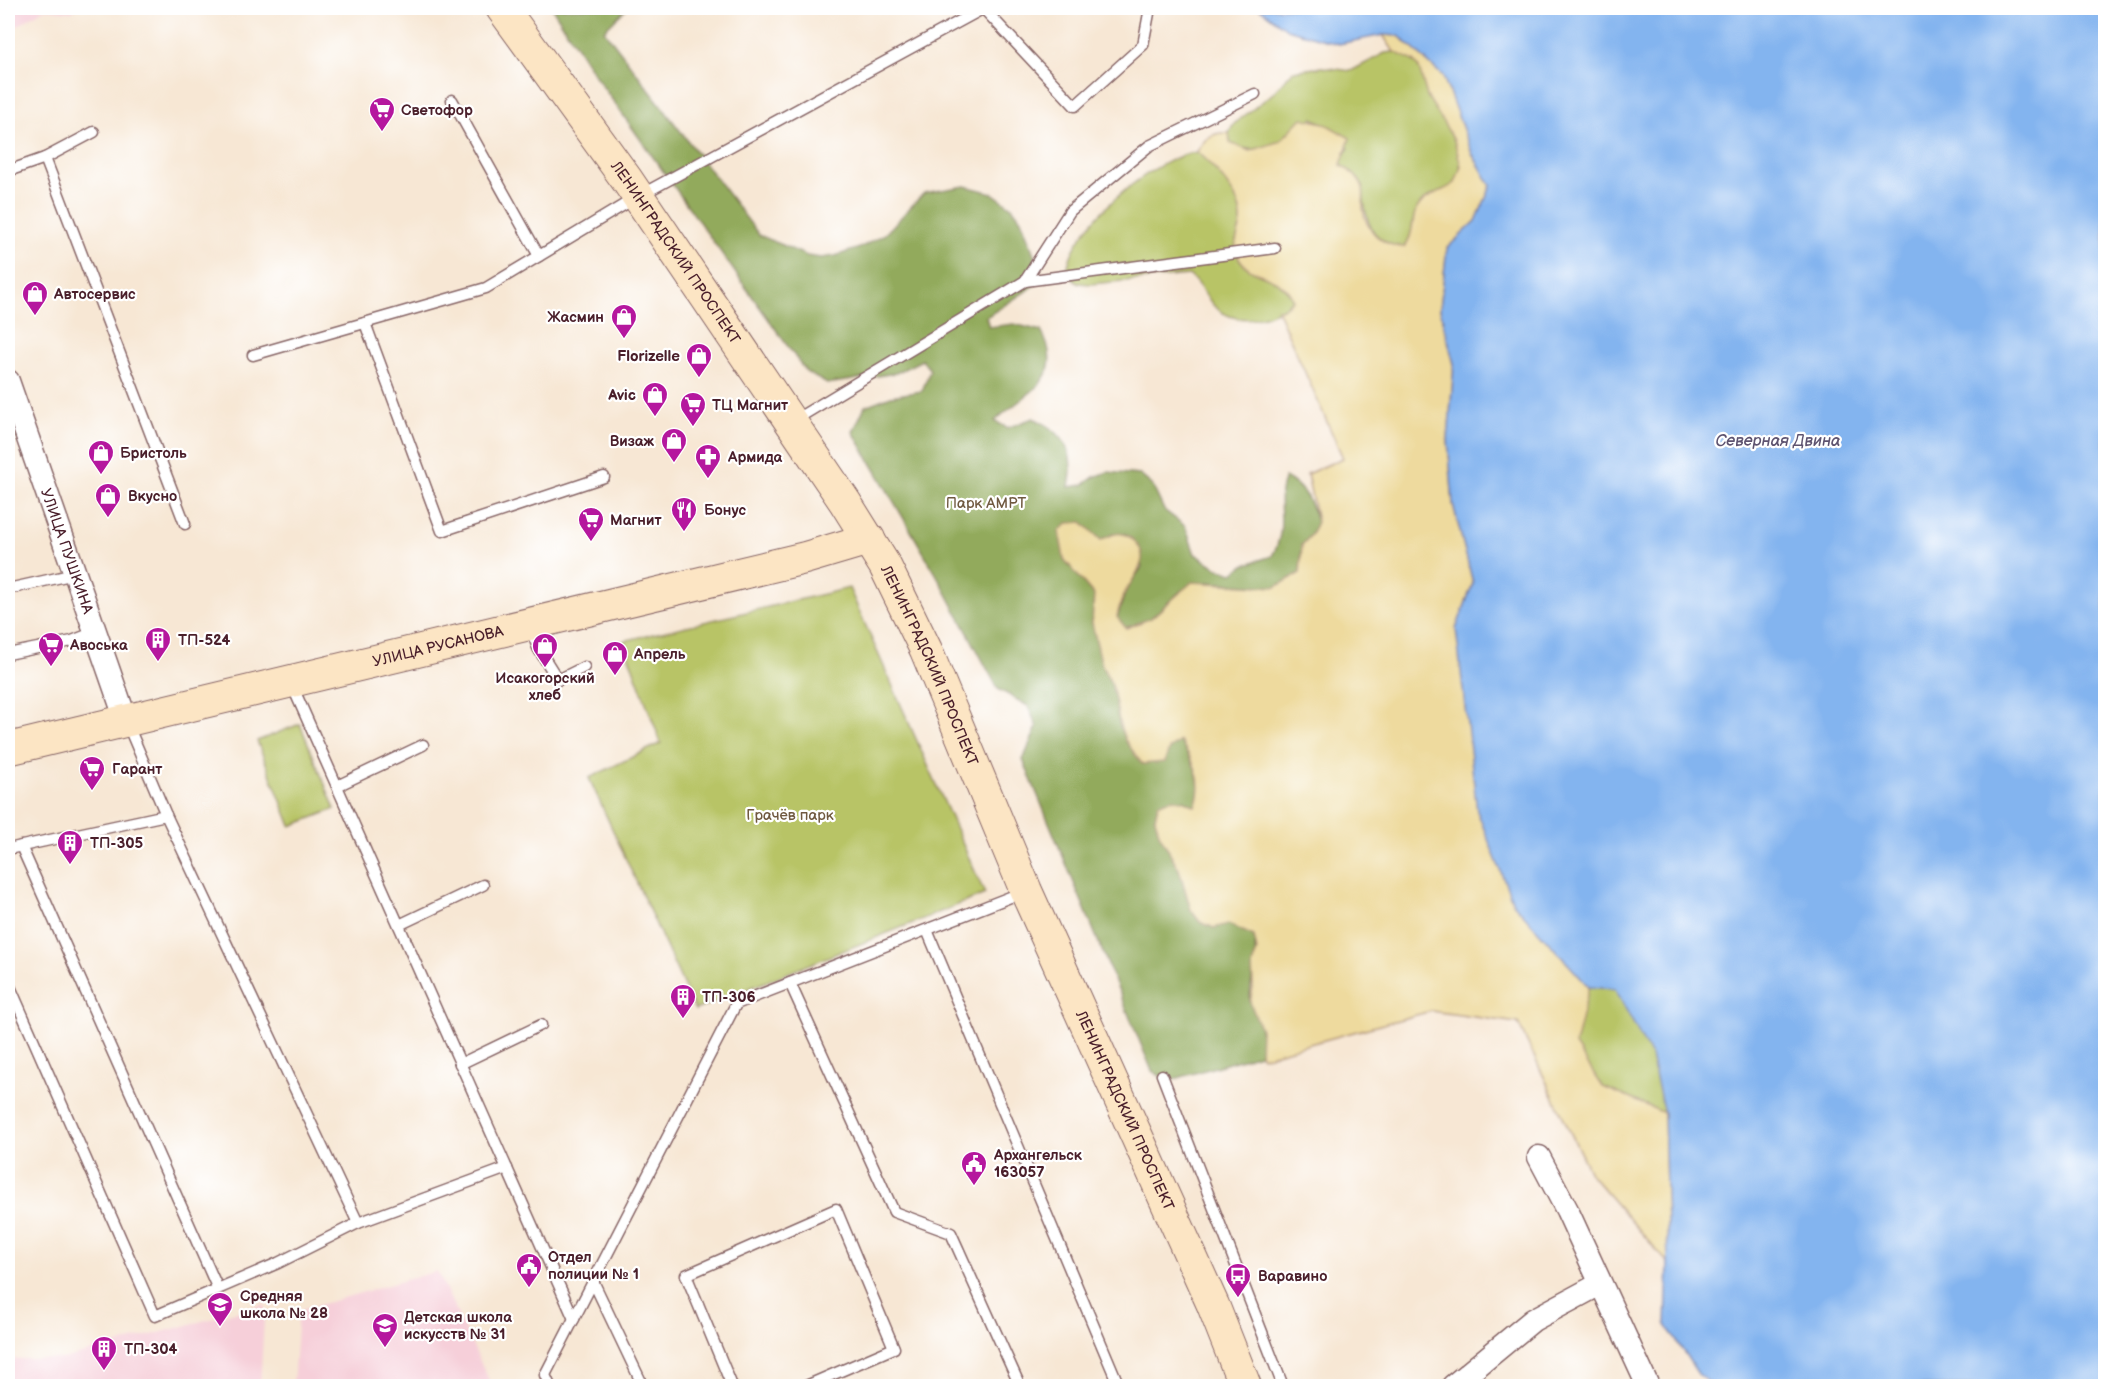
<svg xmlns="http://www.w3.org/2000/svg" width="2113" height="1394" font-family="'Balsamiq Sans',sans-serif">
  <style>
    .built { fill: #f6cfd9 }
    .green { fill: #b8c466; stroke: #817248; stroke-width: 1.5 }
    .forest { fill: #92aa5b; stroke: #6e6443; stroke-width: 1.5 }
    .sand { fill: #eeda9e; stroke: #9c7c64; stroke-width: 1.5 }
    .water { fill: #83b4ef; stroke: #666a8d; stroke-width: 1.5 }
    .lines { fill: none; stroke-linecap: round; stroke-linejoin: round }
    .lane-casing { stroke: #876566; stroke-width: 13 }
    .street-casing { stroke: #876566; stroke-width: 25 }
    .secondary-casing { stroke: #876566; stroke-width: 34 }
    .lane { stroke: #fff; stroke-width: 10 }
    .street { stroke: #fff; stroke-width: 22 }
    .secondary { stroke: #fce5c4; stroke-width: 32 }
    .labels { text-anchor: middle; stroke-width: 4.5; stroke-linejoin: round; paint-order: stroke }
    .poi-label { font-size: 15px; font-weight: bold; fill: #4a1f2b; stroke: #fff; text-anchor: start }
    .street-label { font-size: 15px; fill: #4a1f2b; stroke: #fff }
    .park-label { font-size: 15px; fill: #705940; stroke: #fff }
    .water-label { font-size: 16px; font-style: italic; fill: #5e5370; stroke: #fff }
  </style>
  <rect width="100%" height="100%" fill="#fff"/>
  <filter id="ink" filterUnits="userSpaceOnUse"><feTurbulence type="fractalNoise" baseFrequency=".0167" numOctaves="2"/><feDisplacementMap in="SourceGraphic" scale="12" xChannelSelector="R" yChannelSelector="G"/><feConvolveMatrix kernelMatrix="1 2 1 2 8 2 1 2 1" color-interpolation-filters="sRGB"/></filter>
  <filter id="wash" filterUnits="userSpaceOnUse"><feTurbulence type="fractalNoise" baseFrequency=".008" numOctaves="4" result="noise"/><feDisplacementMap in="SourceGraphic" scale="24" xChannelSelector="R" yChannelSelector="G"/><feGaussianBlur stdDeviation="1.35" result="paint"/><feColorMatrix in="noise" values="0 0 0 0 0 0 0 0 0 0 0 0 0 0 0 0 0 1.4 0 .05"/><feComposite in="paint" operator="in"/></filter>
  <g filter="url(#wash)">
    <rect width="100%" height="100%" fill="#f7e7d4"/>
    <g class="built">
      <polygon points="8,8 76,8 72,12 44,9 8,32"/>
      <polygon points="437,1271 492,1386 293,1386 298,1311"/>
      <polygon points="265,1304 260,1386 8,1386 8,1359 63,1359"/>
    </g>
    <g class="green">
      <path d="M 1394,52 C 1401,55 1410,57 1415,63 C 1424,72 1423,87 1429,98 C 1442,125 1473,152 1455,183 C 1445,191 1430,193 1421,203 C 1409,216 1416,234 1404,247 C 1369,245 1364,215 1363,186 L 1341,165 L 1343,156 L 1349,148 L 1332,128 L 1313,118 C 1286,136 1263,161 1230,143 L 1229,133 L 1234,124 L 1272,94 L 1293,71 L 1322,67 L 1351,71 L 1385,53 Z"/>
      <path d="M 1197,152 C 1214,167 1243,197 1241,222 C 1239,236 1231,245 1239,258 C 1252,279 1282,274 1293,300 C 1274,317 1239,328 1216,308 C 1206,298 1200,284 1189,275 L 1091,284 L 1077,283 L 1067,273 C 1069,228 1154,157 1197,152 Z"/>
      <polygon points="849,588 985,894 695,1010 589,778 661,743 623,641"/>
      <polygon points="300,724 335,809 291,826 257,741"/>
      <polygon points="1589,987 1615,989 1651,1056 1664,1113 1603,1087 1574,1045"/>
    </g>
    <path class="forest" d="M 552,8 L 627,8 L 604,30 L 759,235 L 807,256 L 821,258 L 835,256 L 860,248 L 885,234 L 924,193 L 965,186 L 992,193 L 1013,208 L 1021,219 L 1035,257 L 1037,272 L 1034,286 L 986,317 L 989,327 L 1014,324 L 1041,331 C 1069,380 1024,393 995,421 L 1007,428 L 1033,418 C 1065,432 1076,453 1069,487 L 1083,485 L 1094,477 L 1108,472 L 1140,475 L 1152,485 L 1164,510 L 1185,526 L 1195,554 L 1219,569 L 1233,573 L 1244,565 L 1272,556 C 1290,525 1273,504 1285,477 C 1304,487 1311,502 1317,522 L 1311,535 L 1302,545 L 1300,573 L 1276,587 L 1207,582 L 1182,590 L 1151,618 L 1126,628 L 1117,618 L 1126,590 L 1142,567 L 1126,534 L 1113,534 L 1101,540 L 1091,533 L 1064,559 L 1094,595 L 1092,623 L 1103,666 L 1112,685 L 1120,726 L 1125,740 L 1143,764 L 1180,741 C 1194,763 1205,781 1195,806 L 1184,800 L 1158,804 L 1155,818 L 1159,833 L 1179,869 L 1191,910 L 1200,922 L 1214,928 L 1227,924 L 1254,936 C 1258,958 1250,979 1250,1000 C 1250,1005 1253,1009 1255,1013 C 1261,1027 1263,1040 1260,1054 L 1168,1081 L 1152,1071 L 1023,760 L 1037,727 L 1028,706 L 998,689 L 935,572 L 853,432 L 865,406 L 891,396 L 922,391 L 930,370 L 922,360 L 896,373 L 827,384 L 806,372 L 596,77 Z"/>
    <path class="sand" d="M 1383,35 L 1399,36 L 1443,76 L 1472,153 L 1491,186 L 1476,221 L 1447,248 L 1440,309 L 1454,364 L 1448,440 L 1453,504 L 1473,583 L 1456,629 L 1513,903 L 1589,987 L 1575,1045 L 1603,1087 L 1664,1113 L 1668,1263 L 1591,1175 L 1518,1023 L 1431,1011 L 1262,1057 L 1260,1054 L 1261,1030 L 1250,1002 L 1253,987 L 1252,965 L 1257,951 L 1254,936 L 1228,924 L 1214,928 L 1200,922 L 1191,910 L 1179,869 L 1159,833 L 1155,818 L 1158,804 C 1173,797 1180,798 1195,806 C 1205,780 1194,762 1180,741 L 1169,749 L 1165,762 L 1142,764 L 1125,740 L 1120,726 L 1112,685 L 1102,666 L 1092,623 L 1094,595 L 1064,559 L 1059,531 L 1069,523 L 1082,522 L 1101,540 C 1112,534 1120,530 1131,538 C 1154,556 1136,573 1126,591 C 1121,599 1119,608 1117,617 L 1126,628 L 1151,618 L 1192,582 L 1276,587 L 1300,573 L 1302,545 L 1311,535 L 1317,522 L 1307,474 L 1343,458 L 1277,309 L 1283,309 L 1293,300 C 1282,273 1252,280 1239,258 C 1231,245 1239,236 1241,222 C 1243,197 1214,167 1197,152 C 1203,139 1214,131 1229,133 L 1230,143 L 1250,151 L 1280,141 L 1302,118 L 1324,123 L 1350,138 L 1341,165 C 1349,170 1358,176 1362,185 C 1365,191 1363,201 1363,208 C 1365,230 1382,246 1404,247 C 1416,234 1409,216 1421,203 C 1430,193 1445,191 1455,183 L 1461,166 L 1454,140 L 1427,96 L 1419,68 L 1414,61 L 1394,52 Z"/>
    <polygon class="water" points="1259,8 2105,8 2105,1386 1713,1386 1698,1374 1666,1325 1668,1263 1664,1113 1651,1056 1615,989 1589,987 1513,903 1477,811 1456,629 1473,583 1453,504 1448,440 1454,364 1440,309 1447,248 1476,221 1491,186 1472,153 1443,76 1399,36 1383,35 1339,44 1287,29"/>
  </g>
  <g filter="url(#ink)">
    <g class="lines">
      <defs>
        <g id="lane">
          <polyline points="983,8 1075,106 1143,45 1150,8"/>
          <polyline points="452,100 539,256"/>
          <polyline points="45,158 185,524"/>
          <polyline points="8,171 45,158 94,132"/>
          <polyline points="1025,281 1070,211 1149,146 1255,94"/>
          <polyline points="365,323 442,531 604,477"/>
          <polyline points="253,355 486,288 637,197 984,8"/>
          <polyline points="793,421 1025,281 1275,248"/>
          <polyline points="8,589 75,574"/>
          <polyline points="530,627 538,648 558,680 584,667"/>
          <polyline points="8,654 72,641 95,632"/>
          <polyline points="291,683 574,1319"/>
          <polyline points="127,723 166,815 358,1223"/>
          <polyline points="337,786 423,745"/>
          <polyline points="21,846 217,1287"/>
          <polyline points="8,849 166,815"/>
          <polyline points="399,925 483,885"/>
          <polyline points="927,930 1119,1386"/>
          <polyline points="8,982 155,1316 278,1263 358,1223 507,1168"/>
          <polyline points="790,983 894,1212 951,1233 1020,1386"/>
          <polyline points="460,1064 541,1025"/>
          <polyline points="1162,1075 1283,1386"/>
          <polyline points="593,1281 643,1386"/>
          <polyline points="550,1386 545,1375 736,1004 1023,892"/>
          <polyline points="732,1386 686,1275 836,1209 894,1348 806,1386"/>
        </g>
        <g id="street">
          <path id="s1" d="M 8,381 L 127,723"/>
          <polyline points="1539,1157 1567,1210 1648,1386"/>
          <polyline points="1453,1386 1533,1320 1600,1284"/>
        </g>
        <g id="secondary">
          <path id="s2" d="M 502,8 L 627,180 L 845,502 L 885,566 L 926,650 L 1026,891 L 1213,1305 L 1245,1386"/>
          <path id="s3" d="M 8,749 L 805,558 L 869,539"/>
        </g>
      </defs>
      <use href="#lane" class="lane-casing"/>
      <use href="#street" class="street-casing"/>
      <use href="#secondary" class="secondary-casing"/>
      <use href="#lane" class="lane"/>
      <use href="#street" class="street"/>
      <use href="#secondary" class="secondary"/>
    </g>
  </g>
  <defs>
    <symbol id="supermarket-pin" viewBox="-11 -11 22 30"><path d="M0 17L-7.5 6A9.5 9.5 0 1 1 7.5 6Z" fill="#b5179e" stroke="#fff"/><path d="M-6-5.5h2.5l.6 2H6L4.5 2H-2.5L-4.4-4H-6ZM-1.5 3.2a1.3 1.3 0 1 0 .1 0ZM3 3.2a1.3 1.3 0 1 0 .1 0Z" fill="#fff"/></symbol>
    <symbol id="shop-pin" viewBox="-11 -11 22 30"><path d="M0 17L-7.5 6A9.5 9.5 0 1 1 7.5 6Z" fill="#b5179e" stroke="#fff"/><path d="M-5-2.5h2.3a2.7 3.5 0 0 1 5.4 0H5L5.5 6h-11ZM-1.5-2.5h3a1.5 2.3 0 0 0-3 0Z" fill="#fff"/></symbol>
    <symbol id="pharmacy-pin" viewBox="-11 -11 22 30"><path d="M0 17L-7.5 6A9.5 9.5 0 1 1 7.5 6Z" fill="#b5179e" stroke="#fff"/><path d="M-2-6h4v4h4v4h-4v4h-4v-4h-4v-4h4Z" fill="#fff"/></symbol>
    <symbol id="restaurant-pin" viewBox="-11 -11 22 30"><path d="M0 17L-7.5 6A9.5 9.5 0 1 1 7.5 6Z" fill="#b5179e" stroke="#fff"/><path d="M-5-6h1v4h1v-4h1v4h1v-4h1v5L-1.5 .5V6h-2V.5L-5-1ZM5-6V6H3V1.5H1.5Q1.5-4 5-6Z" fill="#fff"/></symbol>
    <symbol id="building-pin" viewBox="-11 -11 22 30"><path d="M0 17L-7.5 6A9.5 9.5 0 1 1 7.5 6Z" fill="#b5179e" stroke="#fff"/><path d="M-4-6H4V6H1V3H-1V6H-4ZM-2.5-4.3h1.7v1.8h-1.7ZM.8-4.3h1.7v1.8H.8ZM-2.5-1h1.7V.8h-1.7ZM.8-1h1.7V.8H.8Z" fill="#fff"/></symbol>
    <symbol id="civic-pin" viewBox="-11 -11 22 30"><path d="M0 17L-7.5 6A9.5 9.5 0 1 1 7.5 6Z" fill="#b5179e" stroke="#fff"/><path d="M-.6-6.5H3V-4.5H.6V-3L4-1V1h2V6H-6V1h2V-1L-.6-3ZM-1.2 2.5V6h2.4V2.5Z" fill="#fff"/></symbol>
    <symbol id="bus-pin" viewBox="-11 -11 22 30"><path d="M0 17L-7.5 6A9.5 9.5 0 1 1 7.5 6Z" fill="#b5179e" stroke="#fff"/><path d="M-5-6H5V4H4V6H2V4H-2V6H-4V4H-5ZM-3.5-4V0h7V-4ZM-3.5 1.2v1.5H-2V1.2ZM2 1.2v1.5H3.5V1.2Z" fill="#fff"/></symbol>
    <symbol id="school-pin" viewBox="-11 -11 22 30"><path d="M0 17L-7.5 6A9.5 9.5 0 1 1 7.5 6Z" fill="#b5179e" stroke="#fff"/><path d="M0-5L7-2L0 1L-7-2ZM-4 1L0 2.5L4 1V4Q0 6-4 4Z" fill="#fff"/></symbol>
  </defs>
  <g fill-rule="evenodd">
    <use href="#supermarket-pin" x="367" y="95" width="30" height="40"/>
    <use href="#shop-pin" x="20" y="279" width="30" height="40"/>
    <use href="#shop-pin" x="609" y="302" width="30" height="40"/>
    <use href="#shop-pin" x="684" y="341" width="30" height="40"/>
    <use href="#shop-pin" x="640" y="380" width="30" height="40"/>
    <use href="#supermarket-pin" x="678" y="390" width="30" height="40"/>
    <use href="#shop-pin" x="659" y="426" width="30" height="40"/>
    <use href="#shop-pin" x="86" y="438" width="30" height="40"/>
    <use href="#pharmacy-pin" x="693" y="442" width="30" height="40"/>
    <use href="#shop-pin" x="93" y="481" width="30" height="40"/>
    <use href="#restaurant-pin" x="669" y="495" width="30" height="40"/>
    <use href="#supermarket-pin" x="576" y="505" width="30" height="40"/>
    <use href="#building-pin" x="143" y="625" width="30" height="40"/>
    <use href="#supermarket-pin" x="36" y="630" width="30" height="40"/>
    <use href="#shop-pin" x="530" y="631" width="30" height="40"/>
    <use href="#shop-pin" x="600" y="639" width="30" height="40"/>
    <use href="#supermarket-pin" x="77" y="754" width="30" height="40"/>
    <use href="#building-pin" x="55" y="828" width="30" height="40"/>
    <use href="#building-pin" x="668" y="982" width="30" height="40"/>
    <use href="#civic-pin" x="959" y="1149" width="30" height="40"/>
    <use href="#civic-pin" x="514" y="1251" width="30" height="40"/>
    <use href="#bus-pin" x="1223" y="1261" width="30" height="40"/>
    <use href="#school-pin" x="205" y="1290" width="30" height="40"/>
    <use href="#school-pin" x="370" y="1311" width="30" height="40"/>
    <use href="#building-pin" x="89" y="1334" width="30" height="40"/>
  </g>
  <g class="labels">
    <g class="poi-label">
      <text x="401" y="115">Светофор</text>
      <text x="54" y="299">Автосервис</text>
      <text x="604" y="322" text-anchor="end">Жасмин</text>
      <text x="680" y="361" text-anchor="end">Florizelle</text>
      <text x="636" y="400" text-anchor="end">Avic</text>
      <text x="712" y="410">ТЦ Магнит</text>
      <text x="654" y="446" text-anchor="end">Визаж</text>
      <text x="120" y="458">Бристоль</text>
      <text x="728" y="462">Армида</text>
      <text x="128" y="501">Вкусно</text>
      <text x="704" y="515">Бонус</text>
      <text x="610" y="525">Магнит</text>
      <text x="178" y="645">ТП-524</text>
      <text x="70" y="650">Авоська</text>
      <text x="634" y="659">Апрель</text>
      <text x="545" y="683" text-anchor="middle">Исакогорский<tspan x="545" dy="17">хлеб</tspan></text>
      <text x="112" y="774">Гарант</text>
      <text x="90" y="848">ТП-305</text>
      <text x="702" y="1002">ТП-306</text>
      <text x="994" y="1160">Архангельск<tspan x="994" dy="17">163057</tspan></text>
      <text x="548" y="1262">Отдел<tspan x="548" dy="17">полиции № 1</tspan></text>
      <text x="1258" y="1281">Варавино</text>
      <text x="240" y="1301">Средняя<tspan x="240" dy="17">школа № 28</tspan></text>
      <text x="404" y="1322">Детская школа<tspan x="404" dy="17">искусств № 31</tspan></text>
      <text x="124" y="1354">ТП-304</text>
    </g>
    <g class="street-label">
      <text dy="5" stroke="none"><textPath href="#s2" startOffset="300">ЛЕНИНГРАДСКИЙ ПРОСПЕКТ</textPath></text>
      <text dy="5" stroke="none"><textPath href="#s1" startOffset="180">УЛИЦА ПУШКИНА</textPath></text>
      <text dy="5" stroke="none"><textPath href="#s3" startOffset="442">УЛИЦА РУСАНОВА</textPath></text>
      <text dy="5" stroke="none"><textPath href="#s2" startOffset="786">ЛЕНИНГРАДСКИЙ ПРОСПЕКТ</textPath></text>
      <text dy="5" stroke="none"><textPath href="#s2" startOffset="1272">ЛЕНИНГРАДСКИЙ ПРОСПЕКТ</textPath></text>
    </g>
    <g class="park-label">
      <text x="986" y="508">Парк АМРТ</text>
      <text x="790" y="820">Грачёв парк</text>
    </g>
    <g class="water-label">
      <text x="1778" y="446">Северная Двина</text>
    </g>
  </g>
  <rect width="2113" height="1394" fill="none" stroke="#fff" stroke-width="30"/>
</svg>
